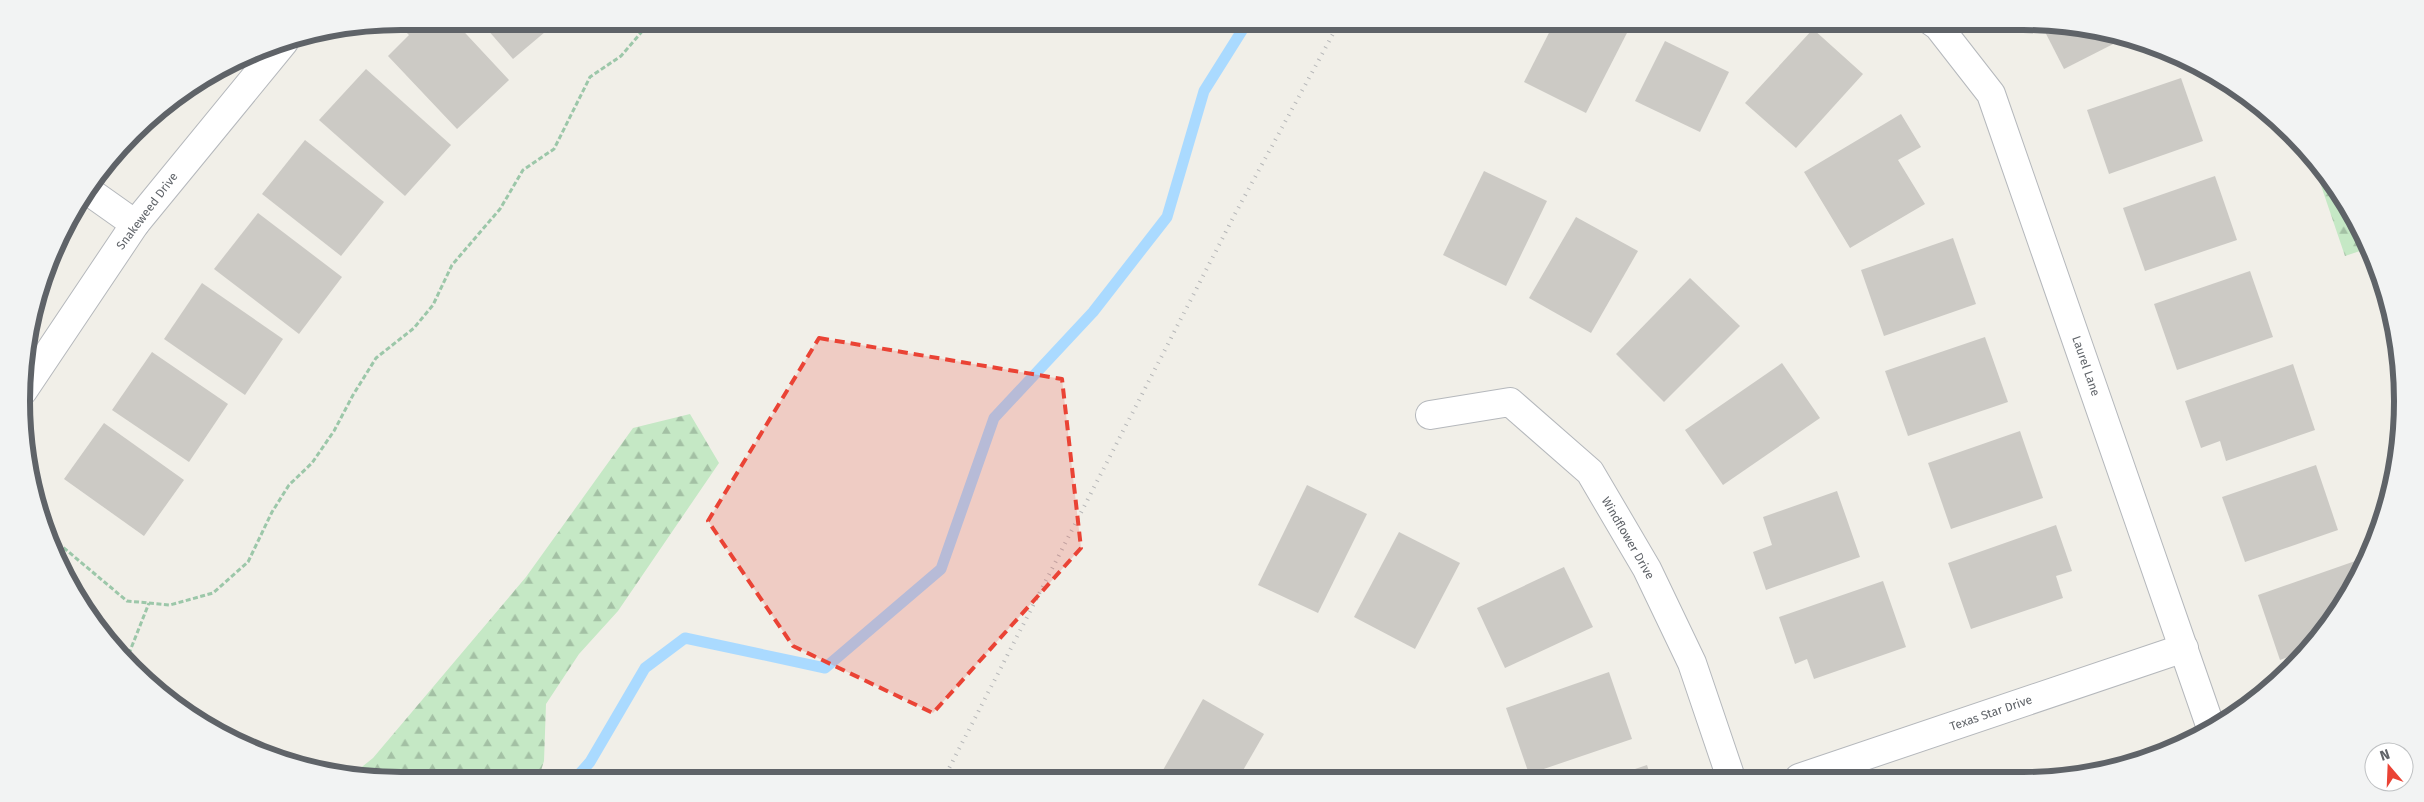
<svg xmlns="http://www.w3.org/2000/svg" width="2424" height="802" font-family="'Fira Sans',sans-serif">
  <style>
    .forest { fill: url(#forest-firs) }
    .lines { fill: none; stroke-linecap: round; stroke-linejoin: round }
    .stream { stroke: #aadaff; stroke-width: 11 }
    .building { fill: #cccac5 }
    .minor-casing { stroke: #b5b8bc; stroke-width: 30 }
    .path { stroke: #9cc7a9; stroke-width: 3; stroke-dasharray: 5 2.5; stroke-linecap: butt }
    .minor { stroke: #fff; stroke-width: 28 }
    .rail { stroke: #b6b7b8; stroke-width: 4; stroke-dasharray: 1 6; stroke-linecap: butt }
    .marked { fill: #ea4335; fill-opacity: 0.2; stroke: #ea4335; stroke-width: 4; stroke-dasharray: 10 6; stroke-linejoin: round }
    .labels { text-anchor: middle; stroke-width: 4; stroke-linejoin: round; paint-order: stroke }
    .street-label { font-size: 12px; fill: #5f6368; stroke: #fff }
    .rim { fill: none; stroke: #5f6368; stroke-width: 6 }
  </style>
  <defs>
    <pattern id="forest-firs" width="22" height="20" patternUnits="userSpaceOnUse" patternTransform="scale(1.25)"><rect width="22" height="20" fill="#c5e8c5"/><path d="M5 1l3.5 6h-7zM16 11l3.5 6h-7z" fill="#a3c0a4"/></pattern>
  </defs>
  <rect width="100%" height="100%" fill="#f1efe8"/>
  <g class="forest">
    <polygon points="2316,161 2352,211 2369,248 2345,256 2313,162"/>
    <polygon points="690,414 719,463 618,611 579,654 546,704 544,761 538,780 401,781 353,774 373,758 526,577 633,428"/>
  </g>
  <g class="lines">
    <polyline class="stream" points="574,780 590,762 645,668 685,638 825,668 941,569 994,418 1093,312 1167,217 1204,91 1248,21"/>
  </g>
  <g class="building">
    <polygon points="403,21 454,21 509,80 457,129 388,56 409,35 399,25"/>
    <polygon points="480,21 558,21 513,59"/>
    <polygon points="1555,21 1617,21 1630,27 1586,113 1524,82"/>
    <polygon points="2041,24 2121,34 2127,37 2064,69"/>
    <polygon points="1813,29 1863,74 1796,148 1745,103"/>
    <polygon points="1665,41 1729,72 1700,132 1635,101"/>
    <polygon points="366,69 451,145 405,196 319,120"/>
    <polygon points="2181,78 2203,141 2109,174 2087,110"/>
    <polygon points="1901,114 1921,147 1898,160 1925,204 1850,248 1804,172"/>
    <polygon points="305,140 384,202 341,256 262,194"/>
    <polygon points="1484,171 1547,201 1506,286 1443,255"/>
    <polygon points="2215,176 2237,240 2145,271 2123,208"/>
    <polygon points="258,213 342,277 299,334 214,269"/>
    <polygon points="1576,217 1638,251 1591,333 1529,298"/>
    <polygon points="1953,238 1976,304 1884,336 1861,270"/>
    <polygon points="2250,271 2273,337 2177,370 2154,304"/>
    <polygon points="1690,278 1740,326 1664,402 1616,354"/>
    <polygon points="202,283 283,339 245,395 164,339"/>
    <polygon points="1985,337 2008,402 1908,436 1885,371"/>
    <polygon points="152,352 228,404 189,462 112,410"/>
    <polygon points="1782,363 1820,418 1723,485 1685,430"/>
    <polygon points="2293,364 2315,430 2226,461 2220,441 2201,448 2185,401"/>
    <polygon points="104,423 184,480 144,536 64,479"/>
    <polygon points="2020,431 2043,498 1951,529 1928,463"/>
    <polygon points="2316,465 2338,530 2245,562 2222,497"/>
    <polygon points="1307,485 1367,514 1318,613 1258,585"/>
    <polygon points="1837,491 1860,557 1766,590 1753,552 1772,545 1763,517"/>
    <polygon points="2056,525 2072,571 2056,576 2063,598 1971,629 1948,563"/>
    <polygon points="1399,532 1460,563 1415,649 1354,617"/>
    <polygon points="2361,559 2363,564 2352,591 2302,652 2280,660 2258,595"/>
    <polygon points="1564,567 1593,627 1505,668 1477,608"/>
    <polygon points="1883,581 1906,647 1814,679 1807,659 1795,664 1779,617"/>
    <polygon points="1609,672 1632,739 1529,774 1506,708"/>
    <polygon points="1203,699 1264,734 1238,779 1158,779"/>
    <polygon points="2134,755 2135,759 2072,778 2071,776"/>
    <polygon points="1647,765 1651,778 1608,778"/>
  </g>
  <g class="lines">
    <defs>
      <g id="minor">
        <polyline points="1931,21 1938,26 1991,94 2211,728"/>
        <polyline points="87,190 135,224"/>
        <polyline points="23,391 135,224 284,42"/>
        <polyline points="1430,415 1510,402 1590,472 1647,569 1692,663 1731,778"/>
        <polyline points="1799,778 2184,648"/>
      </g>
    </defs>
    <use href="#minor" class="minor-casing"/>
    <g class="path">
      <polyline points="52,538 127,601 170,605 213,593 248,562 272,512 289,485 312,463 334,431 353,395 376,358 414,328 433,305 452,265 500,209 523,170 554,149 590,77 621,56 651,21"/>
      <polyline points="126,661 149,603"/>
    </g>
    <use href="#minor" class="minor"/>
    <polyline class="rail" points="943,780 1235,214 1340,21"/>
  </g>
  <path class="marked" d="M 819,338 L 1062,379 L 1081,548 L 933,713 L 793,646 L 708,521 Z"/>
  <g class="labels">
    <g class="street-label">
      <text transform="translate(147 211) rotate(-53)" y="4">Snakeweed Drive</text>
      <text transform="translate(2086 366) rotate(71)" y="4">Laurel Lane</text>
      <text transform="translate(1628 538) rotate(60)" y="4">Windflower Drive</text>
      <text transform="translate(1991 713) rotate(-19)" y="4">Texas Star Drive</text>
    </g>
  </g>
  <path d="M0 0H2424V802H0ZM401 30H2023A371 371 0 0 1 2394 401V401A371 371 0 0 1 2023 772H401A371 371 0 0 1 30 401V401A371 371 0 0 1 401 30Z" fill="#f2f3f3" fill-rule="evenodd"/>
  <path class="rim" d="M401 30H2023A371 371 0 0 1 2394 401V401A371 371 0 0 1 2023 772H401A371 371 0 0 1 30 401V401A371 371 0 0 1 401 30Z"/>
  <g transform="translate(2389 767) rotate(341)"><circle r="24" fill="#ffffff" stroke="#bfc1c3"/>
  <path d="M0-4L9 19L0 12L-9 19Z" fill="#ea4335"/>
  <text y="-8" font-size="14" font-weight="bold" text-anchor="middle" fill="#5f6368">N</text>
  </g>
</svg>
